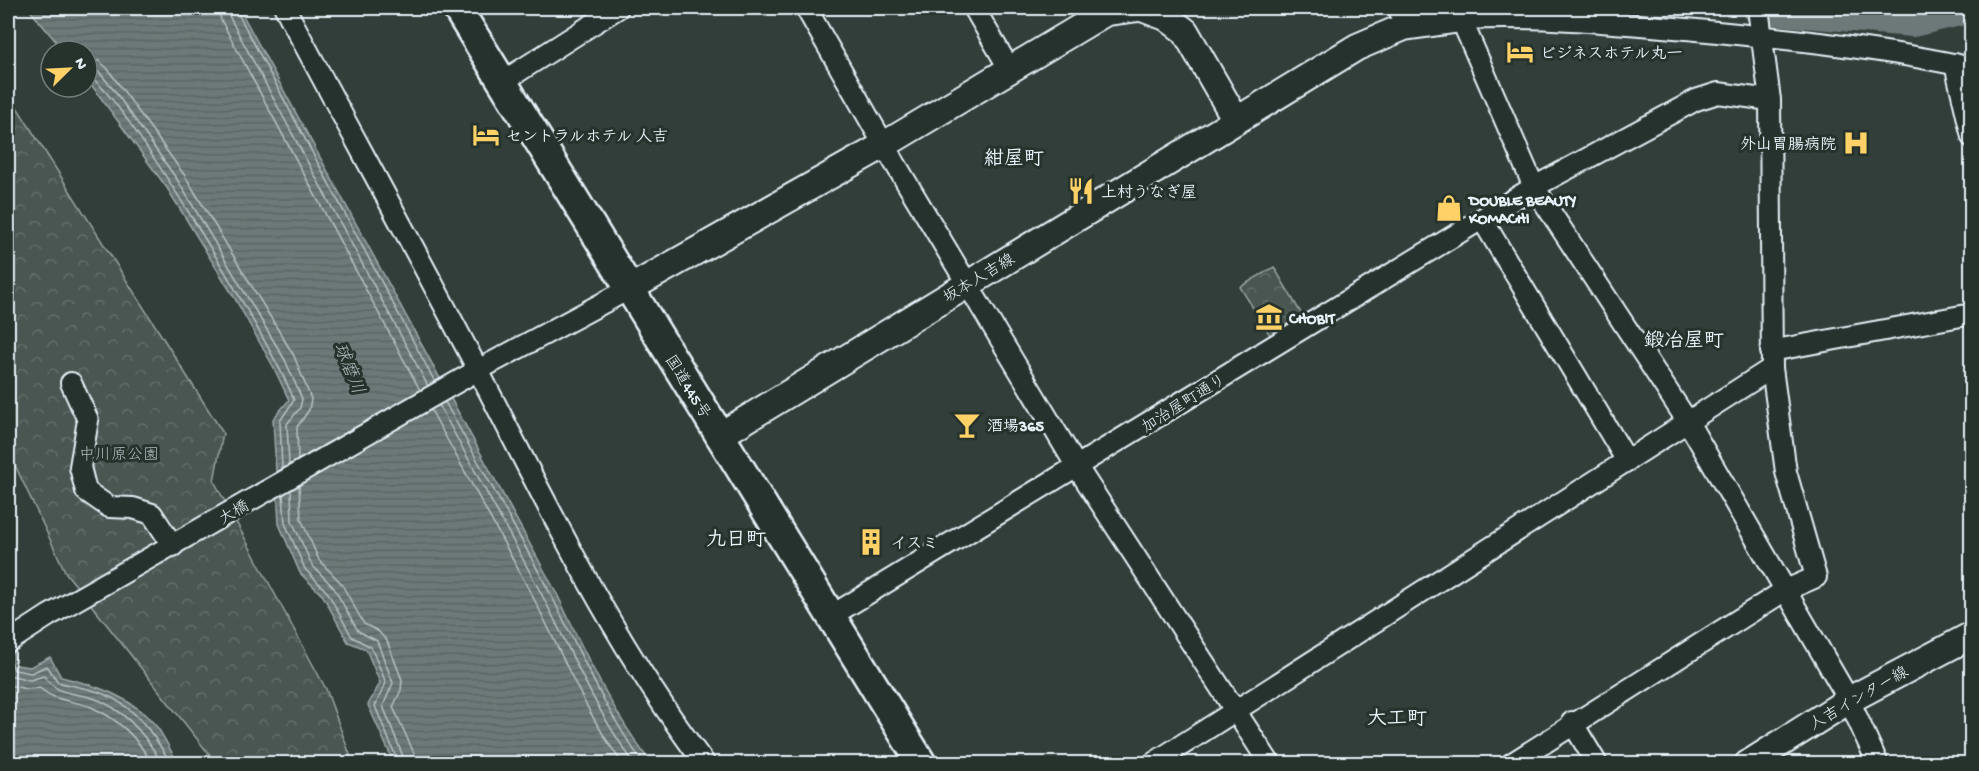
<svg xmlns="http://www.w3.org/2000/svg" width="1979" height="771" font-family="'Gochi Hand','Klee One',sans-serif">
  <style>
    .park { fill: url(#park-crowns); stroke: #98a4a4; stroke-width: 1.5 }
    .water { fill: url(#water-rules); stroke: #9ea9ab; stroke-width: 1.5 }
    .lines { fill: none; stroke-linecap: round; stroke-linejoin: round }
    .shore { stroke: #b7c1c5; stroke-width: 1.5 }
    .river { stroke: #6d7978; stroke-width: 32 }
    .minor-casing { stroke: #e8f1f8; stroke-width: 24 }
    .major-casing { stroke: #e8f1f8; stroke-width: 30 }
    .highway-casing { stroke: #e8f1f8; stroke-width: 33 }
    .minor { stroke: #26332d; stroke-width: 20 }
    .major { stroke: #26332d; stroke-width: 26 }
    .highway { stroke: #26332d; stroke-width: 28 }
    .labels { text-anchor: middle; stroke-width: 6; stroke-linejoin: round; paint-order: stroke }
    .poi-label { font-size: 16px; font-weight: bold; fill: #e8f1f8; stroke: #26332d; text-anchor: start }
    .street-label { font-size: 16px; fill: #e8f1f8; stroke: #26332d }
    .park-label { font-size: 16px; fill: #b0bbbe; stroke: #26332d }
    .water-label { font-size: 18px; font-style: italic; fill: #b1bbbe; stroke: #26332d }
    .quarter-label { font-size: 20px; font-weight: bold; fill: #e8f1f8; stroke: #26332d }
  </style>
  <defs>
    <pattern id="park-crowns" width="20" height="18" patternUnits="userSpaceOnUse" patternTransform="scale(1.5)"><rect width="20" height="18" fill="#495651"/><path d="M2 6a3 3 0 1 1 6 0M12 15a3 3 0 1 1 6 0" fill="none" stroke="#636f6b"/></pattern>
    <pattern id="water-rules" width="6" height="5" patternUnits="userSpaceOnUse" patternTransform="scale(1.5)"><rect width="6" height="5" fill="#6d7978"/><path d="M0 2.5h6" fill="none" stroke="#5b6363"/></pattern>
  </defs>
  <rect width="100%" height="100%" fill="#323e39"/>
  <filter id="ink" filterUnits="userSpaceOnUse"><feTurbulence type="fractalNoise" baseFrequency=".0167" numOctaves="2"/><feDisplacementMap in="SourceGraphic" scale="12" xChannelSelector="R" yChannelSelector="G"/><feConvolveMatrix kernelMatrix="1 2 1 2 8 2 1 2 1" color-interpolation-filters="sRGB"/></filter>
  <g filter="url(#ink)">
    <g class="park">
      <polygon points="8,93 223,433 214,481 326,689 353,763 216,763 66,573 13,461 8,442"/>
      <polygon points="1274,267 1305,320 1273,340 1240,287"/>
    </g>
    <g class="water">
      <path d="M 28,8 L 239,8 L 557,594 C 585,654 612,711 651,763 L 394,763 L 368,705 L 380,683 L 366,649 L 348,642 L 323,596 L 300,573 L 279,524 L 273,419 L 289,400 L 273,366 L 234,297 L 167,188 L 87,79 L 87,51 L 64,51 Z"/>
      <path d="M 8,629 L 16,665 L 30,667 L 50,657 L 61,677 C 96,685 133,697 157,727 C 165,738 171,752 178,763 L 15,763 L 8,757 Z"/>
    </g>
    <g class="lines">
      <g class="shore">
        <polyline points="218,8 221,20 420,390"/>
        <polyline points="227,8 229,16 428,386"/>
        <polyline points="235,8 435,382"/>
        <polyline points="87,59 99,61 107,68 185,176 294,356 311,399 309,410 297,427 298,460"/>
        <polyline points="87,68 99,72 114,90 178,181 285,360 302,399 300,408 287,424 289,465"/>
        <path d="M 87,76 C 114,78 281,360 294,400 L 280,421 L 282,469"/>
        <path d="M 445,402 C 480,466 517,530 551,595 C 582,655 603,708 644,764"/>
        <path d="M 439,405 C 474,470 510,534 544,599 C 573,655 596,712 635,764"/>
        <path d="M 431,410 C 466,474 502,538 536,603 C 564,658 586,714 623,764"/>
        <polyline points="299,485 301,519 319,560 341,583 364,624 378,631 387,641 402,680 401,690 393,707 414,753 415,764"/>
        <polyline points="291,490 292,521 312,565 334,588 358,631 377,641 393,683 383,706 406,764"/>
        <polyline points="283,494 285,523 305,569 328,593 352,637 371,647 386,683 375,706 399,764"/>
        <path d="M 8,654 L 14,670 L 31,673 L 47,666 L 58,682 C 70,686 83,687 95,691 C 132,702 153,732 171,764"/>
        <path d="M 8,675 L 30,680 L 44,676 C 60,697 70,691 93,698 C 125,709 146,735 162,764"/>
        <path d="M 8,685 L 27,689 L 40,688 C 55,702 73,700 91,707 C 119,719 138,738 152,764"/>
      </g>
      <polyline class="river" points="1758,8 1913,21 1968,8"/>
      <defs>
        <g id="minor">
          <path d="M 285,8 C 349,129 416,250 479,372 C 548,506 613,643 705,764"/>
          <polyline points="806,8 884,145 1077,467 1270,764"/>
          <polyline points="974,8 1010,70"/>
          <polyline points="1399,8 1404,27"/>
          <polyline points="1955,64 1972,137"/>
          <polyline points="502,82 618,8"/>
          <polyline points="1482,219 1627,461"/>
          <polyline points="1771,351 1972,314"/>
          <polyline points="71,383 88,420 80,467 86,491 109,507 133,508 152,514 173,546"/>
          <polyline points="831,616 1534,187 1696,100 1718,93 1770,100"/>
          <polyline points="8,642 48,616 478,370 629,289"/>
          <polyline points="1572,722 1597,764"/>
          <polyline points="1152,764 1772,368"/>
          <polyline points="1511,764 1784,591 1816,577 1786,472 1772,368 1770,100 1758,8"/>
          <path d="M 1878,764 L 1849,700 L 1688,422 L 1534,187 L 1461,19 C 1540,15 1619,23 1697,30 C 1789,39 1881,48 1972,68"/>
        </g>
        <g id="major">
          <polyline points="1142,8 1166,17 1185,31 1236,120"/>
          <polyline points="629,289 884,145 1106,12 1137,8"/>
          <polyline points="719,436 1357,47 1404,27 1461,19 1456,8"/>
          <polyline points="1748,764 1849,700 1972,635"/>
        </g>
        <polyline id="highway" points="457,8 922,764"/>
      </defs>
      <use href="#minor" class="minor-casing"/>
      <use href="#major" class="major-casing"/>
      <use href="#highway" class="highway-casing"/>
      <use href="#minor" class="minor"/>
      <use href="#major" class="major"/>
      <use href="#highway" class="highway"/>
    </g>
  </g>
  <defs>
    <symbol id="hotel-bare" viewBox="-9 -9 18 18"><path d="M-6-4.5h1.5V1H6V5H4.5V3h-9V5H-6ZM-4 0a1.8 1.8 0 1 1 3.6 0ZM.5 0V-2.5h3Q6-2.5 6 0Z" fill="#ffd166" stroke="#26332d" stroke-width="2.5" paint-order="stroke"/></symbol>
    <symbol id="hospital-bare" viewBox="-9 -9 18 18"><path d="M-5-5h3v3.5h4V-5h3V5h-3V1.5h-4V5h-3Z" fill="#ffd166" stroke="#26332d" stroke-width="2.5" paint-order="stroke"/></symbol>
    <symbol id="restaurant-bare" viewBox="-9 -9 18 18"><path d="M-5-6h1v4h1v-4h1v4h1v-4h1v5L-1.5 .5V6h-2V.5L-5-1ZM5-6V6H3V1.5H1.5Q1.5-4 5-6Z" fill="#ffd166" stroke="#26332d" stroke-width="2.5" paint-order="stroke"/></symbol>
    <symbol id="shop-bare" viewBox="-9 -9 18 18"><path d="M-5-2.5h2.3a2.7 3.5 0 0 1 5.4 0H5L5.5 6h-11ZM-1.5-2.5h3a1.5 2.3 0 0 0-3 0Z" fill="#ffd166" stroke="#26332d" stroke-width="2.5" paint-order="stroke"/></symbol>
    <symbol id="museum-bare" viewBox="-9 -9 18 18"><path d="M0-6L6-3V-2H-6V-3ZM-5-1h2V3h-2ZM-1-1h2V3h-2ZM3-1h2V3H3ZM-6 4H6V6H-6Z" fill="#ffd166" stroke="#26332d" stroke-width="2.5" paint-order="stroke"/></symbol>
    <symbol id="bar-bare" viewBox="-9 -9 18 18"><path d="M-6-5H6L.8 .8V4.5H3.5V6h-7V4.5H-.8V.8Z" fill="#ffd166" stroke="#26332d" stroke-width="2.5" paint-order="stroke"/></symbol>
    <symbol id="building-bare" viewBox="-9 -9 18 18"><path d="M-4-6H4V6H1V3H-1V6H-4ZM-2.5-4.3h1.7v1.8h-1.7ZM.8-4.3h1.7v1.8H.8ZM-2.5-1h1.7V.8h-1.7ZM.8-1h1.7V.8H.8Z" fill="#ffd166" stroke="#26332d" stroke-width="2.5" paint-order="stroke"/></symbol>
  </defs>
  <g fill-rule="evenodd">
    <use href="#hotel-bare" x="1501" y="33" width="38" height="38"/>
    <use href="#hotel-bare" x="467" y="116" width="38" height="38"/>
    <use href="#hospital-bare" x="1837" y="124" width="38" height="38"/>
    <use href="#restaurant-bare" x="1062" y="172" width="38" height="38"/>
    <use href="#shop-bare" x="1430" y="189" width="38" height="38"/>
    <use href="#museum-bare" x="1250" y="298" width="38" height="38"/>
    <use href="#bar-bare" x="948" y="406" width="38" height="38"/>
    <use href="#building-bare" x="852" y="523" width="38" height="38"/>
  </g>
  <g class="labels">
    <g class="poi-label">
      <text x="1540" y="58">ビジネスホテル丸一</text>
      <text x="506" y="141">セントラルホテル 人吉</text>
      <text x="1836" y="149" text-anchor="end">外山胃腸病院</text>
      <text x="1101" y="197">上村うなぎ屋</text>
      <text x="1469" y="205">DOUBLE BEAUTY<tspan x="1469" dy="18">KOMACHI</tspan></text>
      <text x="1289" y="323">CHOBIT</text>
      <text x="987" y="431">酒場365</text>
      <text x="891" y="548">イスミ</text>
    </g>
    <g class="street-label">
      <text transform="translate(978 277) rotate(-31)" y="6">坂本人吉線</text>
      <text transform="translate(689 386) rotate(58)" y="6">国道445号</text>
      <text transform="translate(1183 402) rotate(-32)" y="6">加治屋町通り</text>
      <text transform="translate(233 511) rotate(-30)" y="6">大橋</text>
      <text transform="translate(1858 697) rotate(-30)" y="6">人吉インター線</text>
    </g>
    <g class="park-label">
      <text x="119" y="459">中川原公園</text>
    </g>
    <g class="water-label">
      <text transform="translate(350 368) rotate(68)" y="6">球磨川</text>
    </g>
    <g class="quarter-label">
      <text x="1014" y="164">紺屋町</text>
      <text x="1684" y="346">鍛冶屋町</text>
      <text x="736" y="545">九日町</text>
      <text x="1397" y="724">大工町</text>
    </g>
  </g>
  <rect width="1979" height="771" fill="none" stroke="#26332d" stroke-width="30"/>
  <rect x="15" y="15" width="1949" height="741" fill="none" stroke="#e8f1f8" stroke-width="2" filter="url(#ink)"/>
  <g transform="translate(69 69) rotate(66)"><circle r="28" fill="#26332d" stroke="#747f7e" stroke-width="1.5"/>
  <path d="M0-4.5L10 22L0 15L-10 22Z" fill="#ffd166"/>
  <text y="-9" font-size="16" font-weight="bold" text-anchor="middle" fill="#e8f1f8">N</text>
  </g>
</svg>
